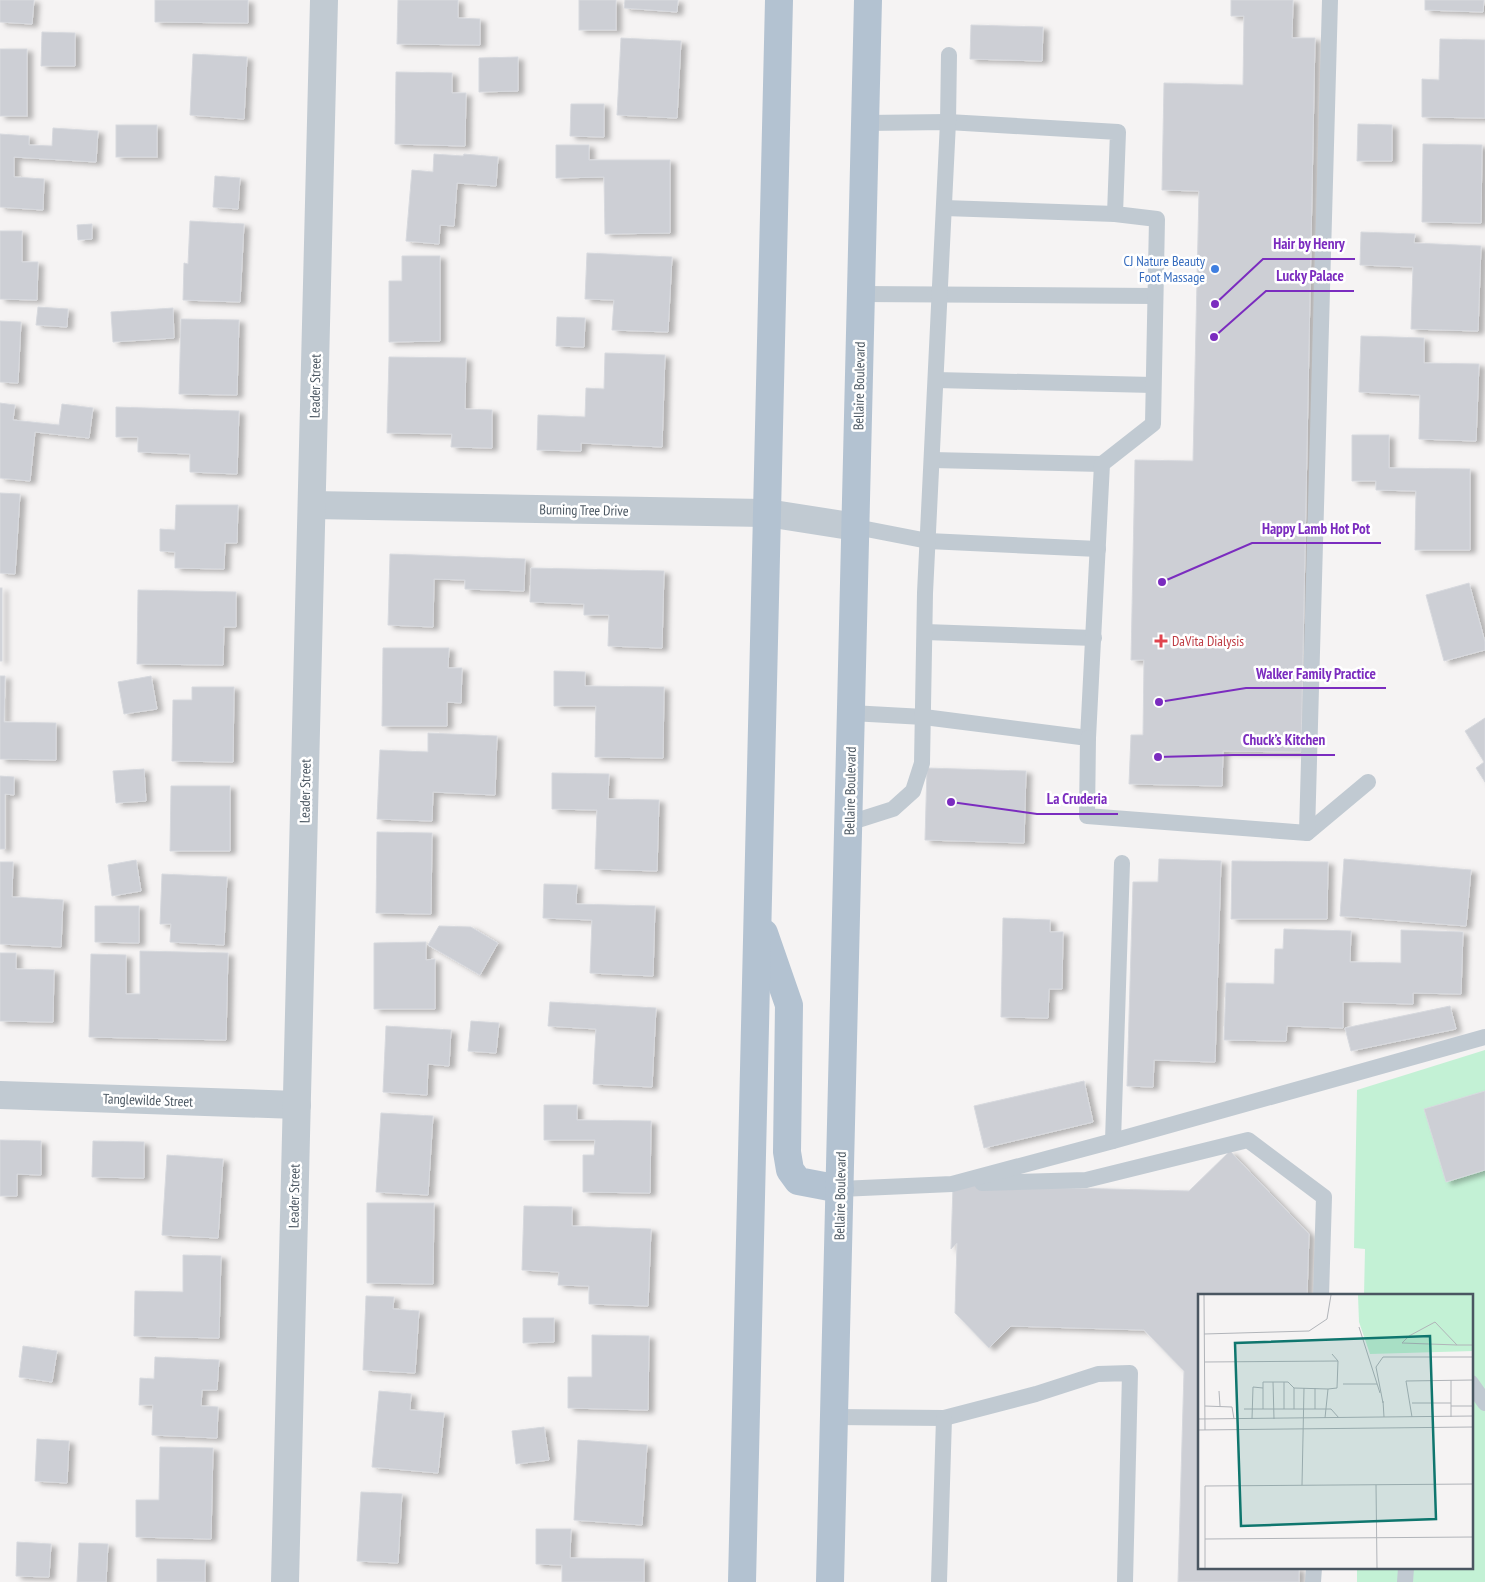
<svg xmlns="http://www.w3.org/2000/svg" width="1485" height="1582" font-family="'PT Sans Narrow',sans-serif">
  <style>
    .green { fill: #c3f1d5 }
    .building { fill: #cdcfd5; stroke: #d7d9de; filter: url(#shadow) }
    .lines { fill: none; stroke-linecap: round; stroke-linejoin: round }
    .lane { stroke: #c1cad2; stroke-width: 16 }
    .street { stroke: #c1cad2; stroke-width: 28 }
    .primary { stroke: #b3c2d1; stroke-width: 28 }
    .shop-dot { fill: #3f7fe0; stroke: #fff; stroke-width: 2 }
    .health-dot { fill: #e0444e; stroke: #fff; stroke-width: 2 }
    .labels { text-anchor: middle; stroke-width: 5; stroke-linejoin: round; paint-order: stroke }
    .shop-label { font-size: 14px; fill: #366cbe; stroke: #fff; text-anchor: end }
    .street-label { font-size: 14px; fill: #4a5661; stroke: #fff }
    .health-label { font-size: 14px; fill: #be3a42; stroke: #fff; text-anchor: start }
    .inset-road { fill: none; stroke: #b1b4b9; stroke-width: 1 }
    .view { fill: #0f766e; fill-opacity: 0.15; stroke: #0f766e; stroke-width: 2.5 }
    .inset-edge { fill: none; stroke: #4a5661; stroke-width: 2.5 }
    .leader { fill: none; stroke: #7b2cbf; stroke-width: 2 }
    .callout-dot { fill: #7b2cbf; stroke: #fff; stroke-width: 2 }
    .callout-label { font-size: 15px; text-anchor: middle; font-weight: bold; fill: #7b2cbf; stroke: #fff; stroke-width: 5; stroke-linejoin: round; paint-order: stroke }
  </style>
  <defs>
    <filter id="shadow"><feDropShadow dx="5.5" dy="3" stdDeviation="2.5" flood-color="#0004"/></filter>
  </defs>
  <rect width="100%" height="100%" fill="#f5f3f3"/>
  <polygon class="green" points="1485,1050 1485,1582 1357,1582 1357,1568 1471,1568 1471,1296 1364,1296 1365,1249 1354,1248 1357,1090"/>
  <g class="building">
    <polygon points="0,0 34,0 32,24 0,22"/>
    <polygon points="155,0 248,0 248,23 155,22"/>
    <polygon points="398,0 458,0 458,18 480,19 480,45 397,44"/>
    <rect x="579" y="0" width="37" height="30"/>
    <polygon points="625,0 678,0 677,12 624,8"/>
    <polygon points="1231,0 1293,0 1292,38 1315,38 1301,752 1223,751 1222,786 1129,784 1131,735 1143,735 1144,660 1131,660 1135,460 1193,461 1199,191 1162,190 1164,83 1243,85 1244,16 1231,16"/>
    <polygon points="1425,0 1484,0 1483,12 1425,10"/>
    <polygon points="971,25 1043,27 1042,61 970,59"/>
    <polygon points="42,32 75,33 75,66 41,66"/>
    <polygon points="621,38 681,41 677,118 617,115"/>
    <polygon points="1440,39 1485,40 1485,118 1422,117 1422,79 1439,80"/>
    <rect x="0" y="49" width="27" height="67"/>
    <polygon points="193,54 247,57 244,119 190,115"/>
    <polygon points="518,57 518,91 479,92 479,58"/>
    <polygon points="396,72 452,73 452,93 466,93 465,146 395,144"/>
    <polygon points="571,104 604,104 604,137 570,136"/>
    <polygon points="1358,124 1392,125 1392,161 1357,161"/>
    <rect x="116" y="125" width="41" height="32"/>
    <polygon points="53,128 98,131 96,162 14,157 14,177 44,179 43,210 0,207 0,134 29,136 29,145 52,146"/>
    <polygon points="1423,144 1482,145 1481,223 1422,222"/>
    <polygon points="556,145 589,145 589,160 670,160 670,233 605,234 604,177 556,178"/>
    <polygon points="434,154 463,156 464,154 498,157 496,186 457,183 454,226 440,225 439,244 406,241 412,170 433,172"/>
    <polygon points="215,176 240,178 238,209 213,207"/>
    <polygon points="190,221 244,224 240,302 183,300 184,263 188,264"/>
    <polygon points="92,224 92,239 78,240 77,225"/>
    <polygon points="0,231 22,231 22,262 38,262 37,300 0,299"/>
    <polygon points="1361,232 1415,234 1414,243 1481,246 1478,331 1411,329 1413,267 1360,265"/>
    <polygon points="587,253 672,257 668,332 612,330 614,300 585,299"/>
    <polygon points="402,256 440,256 440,341 389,342 389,281 402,281"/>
    <polygon points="38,307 68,309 67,327 36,325"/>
    <polygon points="173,308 174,338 113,342 111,312"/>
    <polygon points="557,317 585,318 584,347 556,346"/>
    <polygon points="181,319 239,320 237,395 179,394"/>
    <polygon points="0,321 21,322 18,383 0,382"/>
    <polygon points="1361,336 1424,338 1424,363 1479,364 1476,441 1419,439 1420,395 1359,392"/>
    <polygon points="605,353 665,355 662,447 581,443 581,451 537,450 538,415 585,417 586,388 604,389"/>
    <polygon points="389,357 466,358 465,409 492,410 492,448 451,447 452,434 387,433"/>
    <polygon points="0,403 15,405 13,420 59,425 62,404 93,408 89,438 35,432 30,481 0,478"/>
    <polygon points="116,407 239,411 237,474 190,472 190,454 138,452 138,437 116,437"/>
    <polygon points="1352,435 1389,435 1389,468 1470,469 1470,550 1415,550 1416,491 1376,490 1376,481 1352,481"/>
    <polygon points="0,493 20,494 15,574 0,573"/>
    <polygon points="176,505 238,505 237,543 225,543 224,569 175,568 175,552 160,551 160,529 175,530"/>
    <polygon points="390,554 525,559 524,591 465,589 465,580 434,579 433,627 388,625"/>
    <polygon points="531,568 664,571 662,648 608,646 609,615 584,615 584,604 530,602"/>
    <polygon points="1469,583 1485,642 1485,650 1444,661 1426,595"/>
    <rect x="0" y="588" width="2" height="73"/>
    <polygon points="138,590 236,592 236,627 224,627 223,665 137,664"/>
    <polygon points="383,648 449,648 448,668 462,668 461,703 447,702 447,726 382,726"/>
    <polygon points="554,671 585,672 585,686 664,687 663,758 595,757 596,706 554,706"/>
    <polygon points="0,676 5,676 4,722 56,723 56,760 0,759"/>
    <polygon points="151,676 157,709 124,714 118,682"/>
    <polygon points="192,687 234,687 233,762 172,761 173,700 192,700"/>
    <polygon points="1485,718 1485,782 1476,768 1484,762 1465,731"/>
    <polygon points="428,733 497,736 495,795 433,792 432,821 377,819 380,750 428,752"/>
    <polygon points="927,768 1026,771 1024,843 925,840"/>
    <polygon points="144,769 146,801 116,803 113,771"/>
    <polygon points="552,773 609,774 608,799 659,800 657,871 595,869 597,810 552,809"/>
    <polygon points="0,776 14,777 14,795 5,794 5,849 0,849"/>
    <polygon points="171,786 230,786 230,851 170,851"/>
    <polygon points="377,832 432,833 431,914 376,913"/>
    <polygon points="1159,859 1221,861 1215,1062 1154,1060 1153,1087 1127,1086 1133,882 1158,882"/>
    <polygon points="1344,859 1471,870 1466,926 1340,916"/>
    <polygon points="136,860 141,891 112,896 108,865"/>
    <polygon points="1232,861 1328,862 1327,919 1231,919"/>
    <polygon points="0,862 13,862 12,897 63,900 61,947 0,944"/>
    <polygon points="162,874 227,877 224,945 170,942 171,924 160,924"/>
    <polygon points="544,884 577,885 576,904 655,906 653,976 590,973 592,920 543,918"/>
    <polygon points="95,906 139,906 139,943 95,942"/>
    <polygon points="1003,918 1050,920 1050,932 1063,932 1062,989 1049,989 1048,1018 1001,1017"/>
    <polygon points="439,926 471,927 498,943 480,975 428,945"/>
    <polygon points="1284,929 1351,931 1350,962 1401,963 1401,930 1463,932 1461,994 1413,993 1413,1004 1343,1002 1343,1028 1287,1026 1286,1041 1224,1040 1226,983 1274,984 1275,949 1283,949"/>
    <polygon points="426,942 426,960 435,959 435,1009 374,1009 374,943"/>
    <polygon points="140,951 228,953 226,1040 89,1037 91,954 126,955 126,994 140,994"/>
    <polygon points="0,953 16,953 16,969 54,970 53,1022 0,1021"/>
    <polygon points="550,1002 656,1008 652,1087 593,1084 596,1029 548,1026"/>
    <polygon points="1450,1006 1456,1029 1351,1051 1345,1028"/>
    <polygon points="471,1021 499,1023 496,1053 468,1051"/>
    <polygon points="386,1026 451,1030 449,1066 428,1064 427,1095 383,1092"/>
    <polygon points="1084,1081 1093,1122 984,1148 974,1106"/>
    <polygon points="1485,1091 1485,1170 1446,1182 1424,1109"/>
    <polygon points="544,1105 577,1105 577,1120 651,1121 650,1193 583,1192 583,1155 594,1155 595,1140 544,1140"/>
    <polygon points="381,1113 433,1116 428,1195 376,1192"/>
    <polygon points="0,1140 41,1141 41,1175 17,1174 17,1196 0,1196"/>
    <polygon points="93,1141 144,1142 144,1178 92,1177"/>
    <polygon points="1230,1151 1309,1234 1307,1296 1199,1296 1199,1568 1299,1568 1299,1582 1178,1582 1184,1371 1144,1330 1011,1326 989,1348 955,1313 957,1243 951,1249 953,1185 1189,1191"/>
    <polygon points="167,1155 223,1159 218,1238 162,1235"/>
    <polygon points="367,1203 434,1203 433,1284 367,1283"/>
    <polygon points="524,1206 572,1207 572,1226 651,1229 648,1306 589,1304 589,1286 558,1285 559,1272 522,1270"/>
    <polygon points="183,1255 221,1256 219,1338 134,1336 135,1291 183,1292"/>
    <polygon points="366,1296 394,1297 393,1309 419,1311 415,1373 363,1370"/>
    <polygon points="523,1318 554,1318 554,1342 523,1343"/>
    <polygon points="592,1335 649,1336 648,1410 568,1408 568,1377 592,1377"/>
    <polygon points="23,1346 57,1351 52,1382 19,1377"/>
    <polygon points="155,1357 219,1360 217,1390 202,1390 201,1406 218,1407 217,1438 152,1435 153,1405 139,1405 140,1378 154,1379"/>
    <polygon points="379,1391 411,1394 410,1410 444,1413 438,1473 372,1467"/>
    <polygon points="544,1427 549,1460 516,1464 512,1431"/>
    <polygon points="37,1439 69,1441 67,1483 35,1481"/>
    <polygon points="578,1440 647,1445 642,1525 574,1520"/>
    <polygon points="160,1447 213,1448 211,1539 136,1537 136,1500 159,1500"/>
    <polygon points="361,1492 402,1494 398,1563 357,1561"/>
    <polygon points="536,1529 571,1529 570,1558 644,1559 644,1582 562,1582 562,1565 536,1564"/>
    <polygon points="17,1542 51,1544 49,1577 16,1576"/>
    <polygon points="79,1543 108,1544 106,1582 77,1582"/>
    <polygon points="157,1559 205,1560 205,1582 157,1582"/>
  </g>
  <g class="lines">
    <g class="lane">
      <polyline points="944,208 1115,214"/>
      <polyline points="861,294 1155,296"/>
      <polyline points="936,380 1153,385"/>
      <polyline points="932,460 1102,464"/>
      <polyline points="856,527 928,541 1098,549"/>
      <polyline points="925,632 1094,638"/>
      <polyline points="851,713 924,717 1088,738 1102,464 1153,424 1157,219 1115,214 1118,132 948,122 865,123"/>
      <polyline points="1088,738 1087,816 1307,833 1368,782"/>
      <polyline points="849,823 893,809 913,791 922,763 925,593 948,122 949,55"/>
      <polyline points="1307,833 1330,0"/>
      <polyline points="1113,1141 1122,863"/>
      <polyline points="982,1183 1086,1180 1248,1140 1324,1197 1321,1296"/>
      <polyline points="840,1189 952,1184 1113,1141 1485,1037"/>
      <polyline points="1471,1383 1485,1403"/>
      <polyline points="834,1417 944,1418 1036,1394 1098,1374 1130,1373 1125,1582"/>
      <polyline points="939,1582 944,1418"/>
      <polyline points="1313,1582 1314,1568"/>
      <polyline points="1405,1582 1406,1568"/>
    </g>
    <g class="street">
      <polyline points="312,505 767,513 856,527"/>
      <polyline points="0,1095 297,1105"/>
      <polyline points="285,1582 324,0"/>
    </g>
    <g class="primary">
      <polyline points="764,933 789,1005 787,1152 790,1170 798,1181 840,1189"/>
      <polyline points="742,1582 779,0"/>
      <polyline points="830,1582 868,0"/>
    </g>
  </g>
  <circle class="shop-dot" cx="1215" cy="269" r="5"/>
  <path class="health-dot" d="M1158.5 633.5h5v5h5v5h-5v5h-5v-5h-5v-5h5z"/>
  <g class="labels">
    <g class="shop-label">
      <text x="1205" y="266">CJ Nature Beauty<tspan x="1205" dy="16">Foot Massage</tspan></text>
    </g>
    <g class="street-label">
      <text transform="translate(315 386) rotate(-89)" y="5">Leader Street</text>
      <text transform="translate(859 386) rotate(-89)" y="5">Bellaire Boulevard</text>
      <text transform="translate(584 510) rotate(1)" y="5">Burning Tree Drive</text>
      <text transform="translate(305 791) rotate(-89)" y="5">Leader Street</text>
      <text transform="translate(850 791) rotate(-89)" y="5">Bellaire Boulevard</text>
      <text transform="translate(148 1100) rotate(2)" y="5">Tanglewilde Street</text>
      <text transform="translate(294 1196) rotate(-89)" y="5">Leader Street</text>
      <text transform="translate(840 1196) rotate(-89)" y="5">Bellaire Boulevard</text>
    </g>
    <g class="health-label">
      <text x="1172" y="646">DaVita Dialysis</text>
    </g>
  </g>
  <g transform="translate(1198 1294)">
    <rect width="275" height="275" fill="#f5f3f3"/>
    <path d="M 160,1 L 275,1 L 275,57 L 172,60 L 161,28 Z" fill="#c3f1d5"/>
    <path class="inset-road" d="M 6,1 L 7,136M 237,28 L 259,51 L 204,49 L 211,42 ZM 161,33 L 182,99M 6,40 L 111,37 L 129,25 L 133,1M 259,51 L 275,51M 6,68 L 140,67M 253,86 L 253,123M 75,88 L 76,125M 86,88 L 86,115M 145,90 L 179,90M 65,94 L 65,115M 96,94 L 96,115M 130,95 L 139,94 L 140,67 L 134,60M 21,97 L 22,112M 185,107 L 186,123M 185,109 L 178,73 L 185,63 L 275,63M 214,109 L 253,109M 7,112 L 34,113 L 36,125M 253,112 L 275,112M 46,115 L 133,115 L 141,124M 117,115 L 117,94M 214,123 L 208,87 L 275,86M 0,125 L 275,122M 54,125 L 55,93 L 65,94 L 65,88 L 90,88 L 96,94 L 130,95 L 127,124M 0,136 L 275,133M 104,191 L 106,94M 178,191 L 179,274M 7,245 L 275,243M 7,274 L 7,192 L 275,190"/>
    <path class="view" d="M 232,42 L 238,225 L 43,232 L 37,49 Z"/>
    <rect width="275" height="275" class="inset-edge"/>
  </g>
  <path class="leader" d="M1215 304L1263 259H1355M1214 337L1266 291H1354M1162 582L1252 543H1381M1159 702L1246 688H1386M1158 757L1233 755H1335M951 802L1037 814H1118"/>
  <g class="callout-dot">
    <circle cx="1215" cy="304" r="5"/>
    <circle cx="1214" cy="337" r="5"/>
    <circle cx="1162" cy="582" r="5"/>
    <circle cx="1159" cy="702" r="5"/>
    <circle cx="1158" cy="757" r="5"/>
    <circle cx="951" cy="802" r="5"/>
  </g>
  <g class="callout-label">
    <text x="1309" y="249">Hair by Henry</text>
    <text x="1310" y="281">Lucky Palace</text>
    <text x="1316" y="534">Happy Lamb Hot Pot</text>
    <text x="1316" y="679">Walker Family Practice</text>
    <text x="1284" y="745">Chuck’s Kitchen</text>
    <text x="1077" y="804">La Cruderia</text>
  </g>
</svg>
